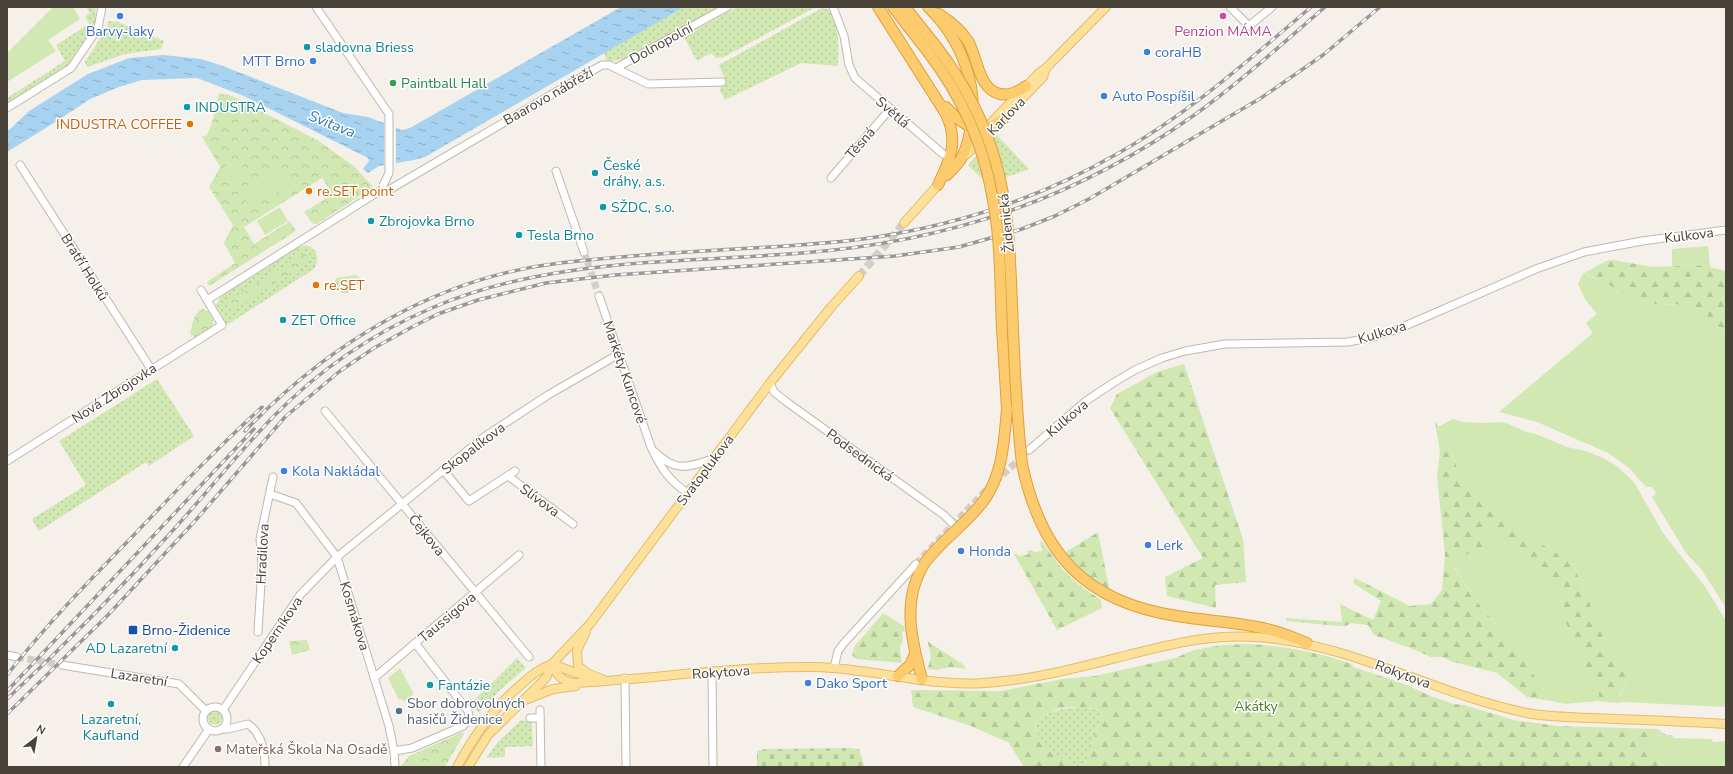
<svg xmlns="http://www.w3.org/2000/svg" width="1733" height="774" font-family="'Nunito Sans',sans-serif">
  <style>
    .grass { fill: url(#grass-dots) }
    .forest { fill: url(#forest-firs) }
    .cemetery { fill: url(#cemetery-stones) }
    .park { fill: url(#park-crowns) }
    .garden { fill: #d1e8b3 }
    .water { fill: url(#water-ripples) }
    .pier { fill: #f5f1ea }
    .lines { fill: none; stroke-linecap: round; stroke-linejoin: round }
    .minor-tunnel { stroke: #d3cec6; stroke-width: 7; stroke-dasharray: 7 3.5; stroke-linecap: butt }
    .major-tunnel { stroke: #d3cec6; stroke-width: 8; stroke-dasharray: 8 4; stroke-linecap: butt }
    .minor-casing { stroke: #c0b9ac; stroke-width: 9 }
    .major-casing { stroke: #e3bd69; stroke-width: 10 }
    .highway-casing { stroke: #dda03c; stroke-width: 12 }
    .minor { stroke: #fff; stroke-width: 7 }
    .major { stroke: #fde09a; stroke-width: 8 }
    .highway { stroke: #fccb6d; stroke-width: 10 }
    .rail-casing { stroke: #989898; stroke-width: 3.5 }
    .rail { stroke: #fff; stroke-width: 2; stroke-dasharray: 6; stroke-linecap: butt }
    .highway-bridge-casing { stroke: #dda03c; stroke-width: 12; stroke-linecap: butt }
    .highway-bridge { stroke: #fccb6d; stroke-width: 10 }
    .shop-dot { fill: #3f7fe0; stroke: #fff; stroke-width: 1.5 }
    .hotel-dot { fill: #d1479c; stroke: #fff; stroke-width: 1.5 }
    .culture-dot { fill: #0f9aa8; stroke: #fff; stroke-width: 1.5 }
    .leisure-dot { fill: #2e9e5b; stroke: #fff; stroke-width: 1.5 }
    .food-dot { fill: #e8710a; stroke: #fff; stroke-width: 1.5 }
    .transit-dot { fill: #1a4fb4; stroke: #fff; stroke-width: 1.5 }
    .service-dot { fill: #5c6f8a; stroke: #fff; stroke-width: 1.5 }
    .education-dot { fill: #8d6e63; stroke: #fff; stroke-width: 1.5 }
    .labels { text-anchor: middle; stroke-width: 3; stroke-linejoin: round; paint-order: stroke }
    .shop-label { font-size: 14px; fill: #366cbe; stroke: #fff; text-anchor: start }
    .hotel-label { font-size: 14px; fill: #b23c85; stroke: #fff }
    .street-label { font-size: 14px; fill: #494238; stroke: #fff }
    .culture-label { font-size: 14px; fill: #0d838f; stroke: #fff; text-anchor: start }
    .leisure-label { font-size: 14px; fill: #27864d; stroke: #fff; text-anchor: start }
    .food-label { font-size: 14px; fill: #c56008; stroke: #fff; text-anchor: start }
    .transit-label { font-size: 14px; fill: #164399; stroke: #fff; text-anchor: start }
    .service-label { font-size: 14px; fill: #4e5e75; stroke: #fff; text-anchor: start }
    .park-label { font-size: 14px; fill: #4a7b2a; stroke: #fff }
    .education-label { font-size: 14px; fill: #785e54; stroke: #fff; text-anchor: start }
    .water-label { font-size: 15px; font-style: italic; fill: #2f79ad; stroke: #fff }
  </style>
  <defs>
    <pattern id="grass-dots" width="8" height="8" patternUnits="userSpaceOnUse"><rect width="8" height="8" fill="#d1e8b3"/><path d="M2 2h.1M6 6h.1" fill="none" stroke="#b5c89b" stroke-width="1.8" stroke-linecap="round"/></pattern>
    <pattern id="forest-firs" width="22" height="20" patternUnits="userSpaceOnUse"><rect width="22" height="20" fill="#d1e8b3"/><path d="M5 1l3.5 6h-7zM16 11l3.5 6h-7z" fill="#b5c89b"/></pattern>
    <pattern id="cemetery-stones" width="16" height="16" patternUnits="userSpaceOnUse"><rect width="16" height="16" fill="#d1e8b3"/><path d="M2 7V4a2 2 0 0 1 4 0v3zM10 15v-3a2 2 0 0 1 4 0v3z" fill="#b5c89b"/></pattern>
    <pattern id="park-crowns" width="20" height="18" patternUnits="userSpaceOnUse"><rect width="20" height="18" fill="#d1e8b3"/><path d="M2 6a3 3 0 1 1 6 0M12 15a3 3 0 1 1 6 0" fill="none" stroke="#b5c89b"/></pattern>
    <pattern id="water-ripples" width="26" height="14" patternUnits="userSpaceOnUse"><rect width="26" height="14" fill="#a7d3f0"/><path d="M2 4q2-2 4 0t4 0M15 11q2-2 4 0t4 0" fill="none" stroke="#8aadc3"/></pattern>
  </defs>
  <rect width="100%" height="100%" fill="#f5f1ea"/>
  <g class="grass">
    <polygon points="86,7 95,7 96,21 69,65 7,104 7,98 65,61 56,45 89,24 85,16 90,13"/>
    <polygon points="684,7 721,7 628,58 608,62 603,52"/>
    <polygon points="737,7 816,7 724,57 716,58 711,53 697,61 684,37"/>
    <path d="M 822,8 C 842,8 838,52 838,66 L 801,63 L 725,100 L 720,91 L 721,79 L 725,79 L 719,65 Z"/>
    <polygon points="108,21 118,22 164,41 161,49 125,54 87,67 85,62 107,28"/>
    <polygon points="996,134 1029,169 987,184 968,165"/>
    <path d="M 300,246 L 301,247 C 314,241 322,258 314,269 L 227,325 L 216,305 L 221,296 Z"/>
    <polygon points="157,379 194,436 149,466 146,462 39,531 32,519 86,485 59,441"/>
    <polygon points="517,658 526,668 499,691 479,713 471,703"/>
    <path d="M 1082,707 L 1103,711 L 1085,767 L 1079,767 L 1047,750 L 1040,743 L 1035,725 C 1044,709 1066,708 1082,707 Z"/>
    <circle cx="215" cy="718" r="7"/>
    <polygon points="521,720 532,722 533,746 505,747 505,757 486,758 498,742"/>
  </g>
  <g class="forest">
    <polygon points="1613,260 1653,267 1710,265 1710,267 1726,271 1726,337 1716,324 1685,305 1655,304 1617,291 1609,285 1584,273 1606,261"/>
    <polygon points="1184,364 1243,539 1246,582 1215,585 1216,608 1167,596 1165,577 1203,558 1110,408 1117,394 1157,372"/>
    <polygon points="1435,421 1456,463 1456,472 1472,494 1488,509 1573,564 1609,649 1631,672 1619,696 1623,702 1618,703 1598,701 1599,696 1564,619 1561,597 1545,577 1517,548 1507,546 1498,532 1480,540 1485,545 1482,548 1452,566 1479,604 1518,650 1551,701 1527,697 1497,673 1453,662 1442,657 1431,657 1413,649 1374,635 1368,625 1351,623 1346,626 1339,626 1286,621 1286,618 1342,622 1340,604 1373,620 1381,601 1353,583 1355,578 1410,606 1431,604 1442,590 1445,555 1437,476 1440,452"/>
    <polygon points="1098,532 1110,592 1080,570 1064,553"/>
    <polygon points="1040,539 1061,568 1079,585 1101,600 1102,608 1057,630 1014,554 1016,553 1019,556 1029,554 1027,551 1032,550 1034,552 1042,551"/>
    <polygon points="883,613 904,626 905,631 902,632 903,640 900,648 902,663 856,659 852,655 855,646"/>
    <path d="M 927,641 L 964,665 L 966,669 L 951,667 L 936,670 L 927,669 C 932,660 931,650 927,641 Z"/>
    <path d="M 1249,644 C 1285,646 1318,652 1352,664 L 1353,667 L 1402,683 L 1431,696 L 1454,704 L 1464,705 L 1514,720 L 1558,726 L 1658,729 L 1666,735 L 1652,736 L 1650,754 L 1665,767 L 1085,767 L 1103,711 C 1082,705 1048,703 1035,725 L 1040,743 L 1047,750 L 1079,767 L 1024,767 L 1009,743 L 971,726 L 913,707 L 911,690 L 1001,691 L 1062,679 L 1095,676 L 1175,658 L 1194,650 L 1222,645 Z"/>
  </g>
  <polygon class="cemetery" points="849,748 859,749 865,767 757,767 757,751 765,749"/>
  <g class="park">
    <polygon points="219,93 232,96 319,141 354,166 373,187 317,224 313,224 304,212 333,194 322,178 244,227 254,244 290,221 296,231 209,286 207,282 235,263 224,243 233,225 209,187 220,167 202,137 207,135 212,123"/>
    <polygon points="305,253 310,261 233,310 227,302"/>
    <polygon points="355,275 359,277 359,283 348,293 342,293 335,281 336,278"/>
    <path d="M 202,309 C 210,310 213,317 213,324 L 209,330 L 195,339 L 194,336 L 190,335 C 192,325 193,314 202,309 Z"/>
    <polygon points="307,640 310,650 292,655 289,641"/>
    <polygon points="463,732 464,734 445,767 400,767 409,756"/>
  </g>
  <g class="garden">
    <polygon points="53,7 73,7 80,19 48,40 56,51 7,82 7,53"/>
    <polygon points="236,157 246,171 234,179 225,164"/>
    <polygon points="277,166 289,185 251,209 239,190"/>
    <polygon points="280,207 288,221 265,235 257,221"/>
    <polygon points="1708,246 1710,265 1672,266 1672,249"/>
    <polygon points="1583,273 1609,285 1617,291 1655,304 1685,305 1702,311 1716,324 1726,337 1726,608 1701,569 1686,553 1652,497 1656,493 1652,487 1646,487 1629,468 1608,453 1537,422 1499,412 1593,333 1586,323 1597,314 1585,299 1578,284"/>
    <polygon points="1453,419 1463,422 1483,423 1501,422 1509,424 1526,432 1536,434 1567,447 1586,451 1603,458 1617,466 1634,482 1663,533 1706,588 1726,621 1726,707 1623,702 1619,697 1631,672 1609,649 1573,564 1488,509 1472,494 1456,472 1456,463 1438,427"/>
    <polygon points="1487,532 1498,532 1507,546 1517,548 1546,577 1561,597 1564,619 1599,696 1598,701 1565,704 1551,701 1518,650 1479,604 1452,565 1473,550 1476,551 1484,545 1480,540"/>
    <polygon points="400,668 414,694 403,702 402,699 399,700 388,678"/>
    <polygon points="1666,735 1673,735 1673,738 1713,739 1712,742 1726,741 1726,767 1665,767 1650,754 1643,740 1652,736"/>
  </g>
  <polygon class="water" points="621,7 684,7 425,157 414,160 379,166 368,173 363,169 369,161 368,158 244,96 197,78 142,80 119,87 90,99 57,121 7,152 7,132 29,111 88,74 129,58 163,55 201,59 223,66 343,113 368,117 402,130 410,128"/>
  <polygon class="pier" points="384,121 396,126 396,165 384,167"/>
  <g class="lines">
    <g class="minor-tunnel">
      <polyline points="584,252 599,296"/>
      <polyline points="995,482 1029,450"/>
      <polyline points="916,564 986,490"/>
      <polyline points="17,657 62,665"/>
    </g>
    <polyline class="major-tunnel" points="859,276 904,223"/>
    <defs>
      <g id="minor">
        <polyline points="833,7 844,36 849,65 855,78 943,154"/>
        <polyline points="1230,7 1249,26 1272,7"/>
        <polyline points="616,68 727,7"/>
        <polyline points="7,108 71,68 98,28 102,7"/>
        <polyline points="20,165 151,369"/>
        <polyline points="556,171 584,252"/>
        <polyline points="831,178 890,109"/>
        <polyline points="387,191 602,65 609,65 648,84 722,82"/>
        <path d="M 599,296 L 651,447 C 661,468 669,481 688,493"/>
        <polyline points="207,300 381,190 389,173 389,114 316,7"/>
        <polyline points="770,383 774,392 788,403 944,515 953,524"/>
        <polyline points="325,411 529,657"/>
        <polyline points="1029,450 1086,401 1113,383 1135,370 1162,358 1185,351 1225,344 1348,342 1374,337 1398,329 1536,269 1584,252 1642,241 1726,230"/>
        <path d="M 655,452 C 676,473 688,467 713,459"/>
        <polyline points="7,461 222,325 201,290"/>
        <polyline points="443,470 469,501 515,471"/>
        <polyline points="508,476 573,524"/>
        <polyline points="270,494 296,503 337,557 389,726 394,751 395,767"/>
        <polyline points="258,632 262,566 260,539 273,477"/>
        <polyline points="7,655 17,657"/>
        <polyline points="62,665 179,684 206,711"/>
        <polyline points="834,668 838,651 844,643 916,564"/>
        <polyline points="712,671 713,767"/>
        <polyline points="374,678 519,555"/>
        <polyline points="625,678 626,767"/>
        <circle cx="215" cy="719" r="12"/>
        <polyline points="223,710 300,595 337,557 484,437 548,395 619,354"/>
        <polyline points="540,710 541,767"/>
        <polyline points="530,718 540,718"/>
        <path d="M 221,729 L 228,729 L 248,724 C 262,734 265,751 265,767"/>
        <path d="M 394,751 L 412,748 L 463,726 C 468,721 470,718 468,711 L 415,643"/>
        <polyline points="183,767 209,729"/>
      </g>
      <g id="major">
        <polyline points="1000,122 1043,77 1046,68"/>
        <polyline points="987,127 1039,73 1046,68 1106,7"/>
        <polyline points="961,159 981,142"/>
        <polyline points="904,223 938,185"/>
        <polyline points="586,632 577,650 578,666 587,673 604,680"/>
        <path d="M 552,664 C 557,675 561,681 574,683 C 655,679 735,666 815,667 C 871,668 928,687 984,683 C 1033,680 1081,667 1128,655 C 1172,644 1210,634 1256,637 C 1351,643 1434,694 1527,713 C 1548,717 1570,717 1591,718 C 1636,720 1681,721 1726,724"/>
        <polyline points="552,664 587,677"/>
        <polyline points="525,700 553,689 576,686"/>
        <path d="M 457,767 C 473,737 491,711 517,688 C 530,677 536,670 552,664"/>
        <polyline points="468,767 488,735 546,678 552,664 590,624 770,383 832,306 859,276"/>
      </g>
      <g id="highway">
        <path d="M 878,7 L 946,114 C 959,142 950,160 938,185"/>
        <polyline points="893,7 928,52"/>
        <polyline points="905,7 936,46"/>
        <path d="M 928,7 C 961,39 980,86 970,132 C 968,141 966,151 961,159 C 958,164 952,170 947,175"/>
        <path d="M 939,14 C 950,21 960,29 968,41 C 978,58 978,89 1000,94 C 1010,96 1018,92 1026,86"/>
        <path d="M 946,107 C 964,127 981,138 1004,118"/>
        <polyline points="1002,328 1007,409"/>
        <path d="M 1022,464 C 1041,554 1085,602 1177,616 C 1207,621 1238,622 1267,629 C 1281,632 1294,638 1307,643"/>
        <polyline points="898,676 910,665 915,654"/>
        <path d="M 922,679 C 911,639 901,598 926,561"/>
      </g>
    </defs>
    <use href="#minor" class="minor-casing"/>
    <use href="#major" class="major-casing"/>
    <use href="#highway" class="highway-casing"/>
    <use href="#minor" class="minor"/>
    <use href="#major" class="major"/>
    <use href="#highway" class="highway"/>
    <defs>
      <g id="rail">
        <path d="M 245,431 C 329,343 438,277 560,263 C 613,257 667,253 720,250 C 768,247 816,245 863,239 C 951,227 1038,199 1115,155 C 1187,115 1249,60 1311,7"/>
        <path d="M 7,675 C 45,626 88,582 131,538 C 174,493 216,449 262,407"/>
        <polyline points="7,691 254,429"/>
        <path d="M 7,699 C 66,644 122,587 176,527 C 209,490 240,451 274,416 C 319,370 375,332 434,307 C 549,258 679,263 802,253 C 946,242 1074,200 1193,116 C 1239,83 1282,44 1325,7"/>
        <polyline points="7,714 108,615 195,521 285,417 340,371 374,348 414,326 438,314 478,300 546,283 615,275 895,256 959,247 1022,229 1055,216 1089,199 1261,98 1323,55 1380,7"/>
      </g>
    </defs>
    <use href="#rail" class="rail-casing"/>
    <use href="#rail" class="rail"/>
    <defs>
      <g id="highway-bridge">
        <path d="M 936,46 C 963,81 984,120 996,163 C 1009,209 1010,257 1012,304 C 1014,358 1016,411 1022,464"/>
        <path d="M 928,52 C 960,94 983,142 992,195 C 1001,238 1000,284 1002,328"/>
        <path d="M 926,561 C 943,540 965,524 982,503 C 1003,476 1004,441 1007,409"/>
      </g>
    </defs>
    <use href="#highway-bridge" class="highway-bridge-casing"/>
    <use href="#highway-bridge" class="highway-bridge"/>
  </g>
  <g class="shop-dot">
    <circle cx="120" cy="16" r="4"/>
    <circle cx="1147" cy="52" r="4"/>
    <circle cx="313" cy="61" r="4"/>
    <circle cx="1104" cy="96" r="4"/>
    <circle cx="284" cy="471" r="4"/>
    <circle cx="1148" cy="545" r="4"/>
    <circle cx="961" cy="551" r="4"/>
    <circle cx="808" cy="683" r="4"/>
  </g>
  <circle class="hotel-dot" cx="1223" cy="16" r="4"/>
  <g class="culture-dot">
    <circle cx="307" cy="47" r="4"/>
    <circle cx="187" cy="107" r="4"/>
    <circle cx="595" cy="173" r="4"/>
    <circle cx="603" cy="207" r="4"/>
    <circle cx="371" cy="221" r="4"/>
    <circle cx="519" cy="235" r="4"/>
    <circle cx="283" cy="320" r="4"/>
    <circle cx="175" cy="648" r="4"/>
    <circle cx="430" cy="685" r="4"/>
    <circle cx="111" cy="704" r="4"/>
  </g>
  <circle class="leisure-dot" cx="393" cy="83" r="4"/>
  <g class="food-dot">
    <circle cx="190" cy="124" r="4"/>
    <circle cx="309" cy="191" r="4"/>
    <circle cx="316" cy="285" r="4"/>
  </g>
  <rect class="transit-dot" x="128" y="625" width="10" height="10" rx="2"/>
  <circle class="service-dot" cx="399" cy="711" r="4"/>
  <circle class="education-dot" cx="218" cy="749" r="4"/>
  <g class="labels">
    <g class="shop-label">
      <text x="120" y="36" text-anchor="middle">Barvy-laky</text>
      <text x="1155" y="57">coraHB</text>
      <text x="305" y="66" text-anchor="end">MTT Brno</text>
      <text x="1112" y="101">Auto Pospíšil</text>
      <text x="292" y="476">Kola Nakládal</text>
      <text x="1156" y="550">Lerk</text>
      <text x="969" y="556">Honda</text>
      <text x="816" y="688">Dako Sport</text>
    </g>
    <g class="hotel-label">
      <text x="1223" y="36">Penzion MÁMA</text>
    </g>
    <g class="street-label">
      <text transform="translate(661 43) rotate(-29)" y="5">Dolnopolní</text>
      <text transform="translate(548 96) rotate(-30)" y="5">Baarovo nábřeží</text>
      <text transform="translate(893 112) rotate(41)" y="5">Světlá</text>
      <text transform="translate(1006 116) rotate(-46)" y="5">Karlova</text>
      <text transform="translate(860 143) rotate(-49)" y="5">Těsná</text>
      <text transform="translate(1006 223) rotate(-96)" y="5">Židenická</text>
      <text transform="translate(1689 235) rotate(-7)" y="5">Kulkova</text>
      <text transform="translate(85 267) rotate(58)" y="5">Bratří Holků</text>
      <text transform="translate(1382 332) rotate(-17)" y="5">Kulkova</text>
      <text transform="translate(625 372) rotate(71)" y="5">Markéty Kuncové</text>
      <text transform="translate(114 393) rotate(-33)" y="5">Nová Zbrojovka</text>
      <text transform="translate(1067 418) rotate(-40)" y="5">Kulkova</text>
      <text transform="translate(473 448) rotate(-37)" y="5">Skopalíkova</text>
      <text transform="translate(860 455) rotate(36)" y="5">Podsednická</text>
      <text transform="translate(705 470) rotate(-53)" y="5">Svatoplukova</text>
      <text transform="translate(540 500) rotate(36)" y="5">Slívova</text>
      <text transform="translate(427 535) rotate(51)" y="5">Čejkova</text>
      <text transform="translate(262 554) rotate(-87)" y="5">Hradilova</text>
      <text transform="translate(355 616) rotate(73)" y="5">Kosmákova</text>
      <text transform="translate(447 617) rotate(-40)" y="5">Taussigova</text>
      <text transform="translate(277 630) rotate(-56)" y="5">Koperníkova</text>
      <text transform="translate(721 672) rotate(-4)" y="5">Rokytova</text>
      <text transform="translate(1403 674) rotate(20)" y="5">Rokytova</text>
      <text transform="translate(139 677) rotate(9)" y="5">Lazaretní</text>
    </g>
    <g class="culture-label">
      <text x="315" y="52">sladovna Briess</text>
      <text x="195" y="112">INDUSTRA</text>
      <text x="603" y="170">České<tspan x="603" dy="16">dráhy, a.s.</tspan></text>
      <text x="611" y="212">SŽDC, s.o.</text>
      <text x="379" y="226">Zbrojovka Brno</text>
      <text x="527" y="240">Tesla Brno</text>
      <text x="291" y="325">ZET Office</text>
      <text x="167" y="653" text-anchor="end">AD Lazaretní</text>
      <text x="438" y="690">Fantázie</text>
      <text x="111" y="724" text-anchor="middle">Lazaretní,<tspan x="111" dy="16">Kaufland</tspan></text>
    </g>
    <g class="leisure-label">
      <text x="401" y="88">Paintball Hall</text>
    </g>
    <g class="food-label">
      <text x="182" y="129" text-anchor="end">INDUSTRA COFFEE</text>
      <text x="317" y="196">re.SET point</text>
      <text x="324" y="290">re.SET</text>
    </g>
    <g class="transit-label">
      <text x="142" y="635">Brno-Židenice</text>
    </g>
    <g class="service-label">
      <text x="407" y="708">Sbor dobrovolných<tspan x="407" dy="16">hasičů Židenice</tspan></text>
    </g>
    <g class="park-label">
      <text x="1256" y="711">Akátky</text>
    </g>
    <g class="education-label">
      <text x="226" y="754">Mateřská Škola Na Osadě</text>
    </g>
    <g class="water-label">
      <text transform="translate(332 124) rotate(22)" y="5">Svitava</text>
    </g>
  </g>
  <rect width="1733" height="774" fill="none" stroke="#494238" stroke-width="16"/>
  <g transform="translate(36 738) rotate(31)" stroke="#ffffff" stroke-width="3" paint-order="stroke">
  <path d="M0-3L7 15L0 10L-7 15Z" fill="#494238"/>
  <text y="-6" font-size="11" font-weight="bold" text-anchor="middle" fill="#494238">N</text>
  </g>
</svg>
